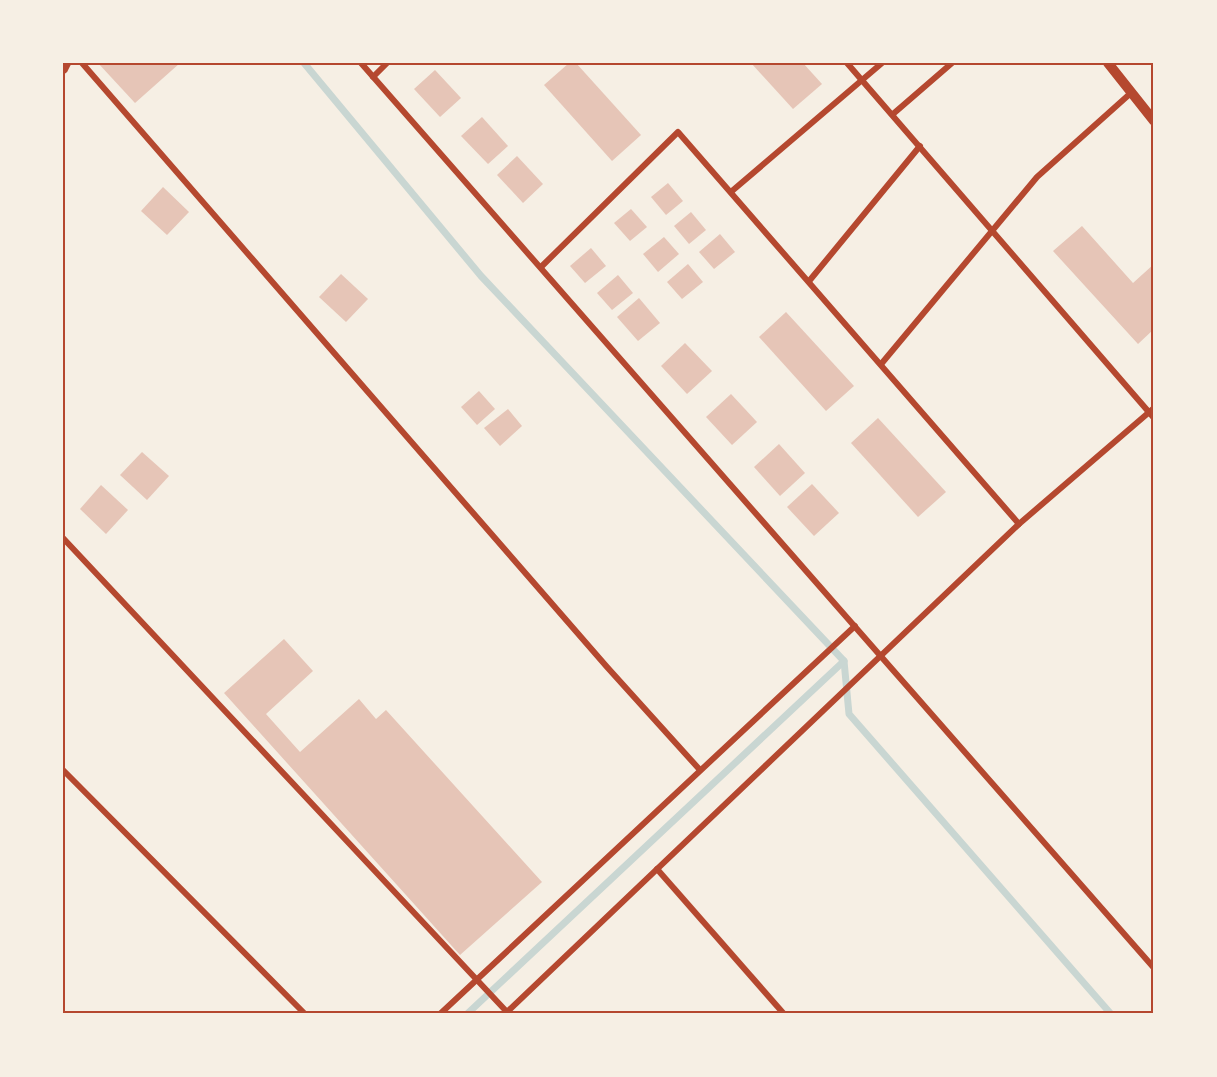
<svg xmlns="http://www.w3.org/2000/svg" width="1217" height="1077" font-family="'Source Sans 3',sans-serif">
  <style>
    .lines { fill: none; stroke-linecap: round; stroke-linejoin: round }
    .stream { stroke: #c9d6d2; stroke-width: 7 }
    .building { fill: #e6c5b7 }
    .minor { stroke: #b5482f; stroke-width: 6 }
    .tertiary { stroke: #b5482f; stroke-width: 10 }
    .neatline { fill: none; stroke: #b5482f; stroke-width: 2 }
  </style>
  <rect width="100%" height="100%" fill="#f6efe4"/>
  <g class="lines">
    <g class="stream">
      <polyline points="304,63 481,276 844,661 849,714 1111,1014"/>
      <polyline points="467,1014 844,661"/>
    </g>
  </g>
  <g class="building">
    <polygon points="98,63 180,63 135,103"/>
    <polygon points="569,63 576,63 641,135 612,161 544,85"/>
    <polygon points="751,63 803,63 822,84 793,109"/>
    <polygon points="435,70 461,98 440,117 414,89"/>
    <polygon points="482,117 508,146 488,164 461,136"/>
    <polygon points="517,156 543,184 523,203 497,175"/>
    <polygon points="668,183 683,201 666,215 651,197"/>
    <polygon points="163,187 189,212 167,235 141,211"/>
    <polygon points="631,209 647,227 630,241 614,223"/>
    <polygon points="691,212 706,230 689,244 674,226"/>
    <polygon points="1082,226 1133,283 1154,264 1154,329 1138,344 1053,251"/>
    <polygon points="720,234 735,252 714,269 699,252"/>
    <polygon points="664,237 679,254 658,272 643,254"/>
    <polygon points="591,248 606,266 585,283 570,266"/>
    <polygon points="688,264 703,282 682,299 667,282"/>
    <polygon points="341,274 368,299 346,322 319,297"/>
    <polygon points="618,275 633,293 612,310 597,293"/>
    <polygon points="639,298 660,323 638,341 617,317"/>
    <polygon points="786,312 854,386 826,411 759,337"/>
    <polygon points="685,343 712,371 687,394 661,366"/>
    <polygon points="479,391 495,409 477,425 461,407"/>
    <polygon points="731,394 757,422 732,445 706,417"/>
    <polygon points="508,409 522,426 500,446 484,428"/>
    <polygon points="878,418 946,492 918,517 851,443"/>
    <polygon points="779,444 805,473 780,496 754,467"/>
    <polygon points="142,452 169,476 147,500 120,475"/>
    <polygon points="812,484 839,513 814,536 787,507"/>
    <polygon points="101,485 128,510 106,534 80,509"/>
    <polygon points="284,639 313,671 266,714 300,752 359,699 376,719 386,710 542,882 460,955 224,693"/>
  </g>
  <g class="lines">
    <g class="minor">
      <polyline points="82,63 607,667 700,770"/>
      <polyline points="361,63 1154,968"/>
      <polyline points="847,63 1154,418"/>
      <polyline points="373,77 387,63"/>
      <polyline points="893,114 952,63"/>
      <polyline points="732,191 882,63"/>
      <polyline points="541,267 678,132 1019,524"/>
      <polyline points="810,280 920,146"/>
      <polyline points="882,363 1037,177 1132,92"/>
      <polyline points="63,538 507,1012"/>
      <polyline points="63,770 305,1014"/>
      <polyline points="657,869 784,1014"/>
      <polyline points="440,1014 855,626"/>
      <polyline points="505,1014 1019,524 1154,408"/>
    </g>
    <g class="tertiary">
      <polyline points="1108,63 1154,121"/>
      <polyline points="63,69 66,63"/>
    </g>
  </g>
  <rect width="1217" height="1077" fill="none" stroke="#f6efe4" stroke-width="129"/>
  <rect x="64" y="64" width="1088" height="948" class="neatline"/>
</svg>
